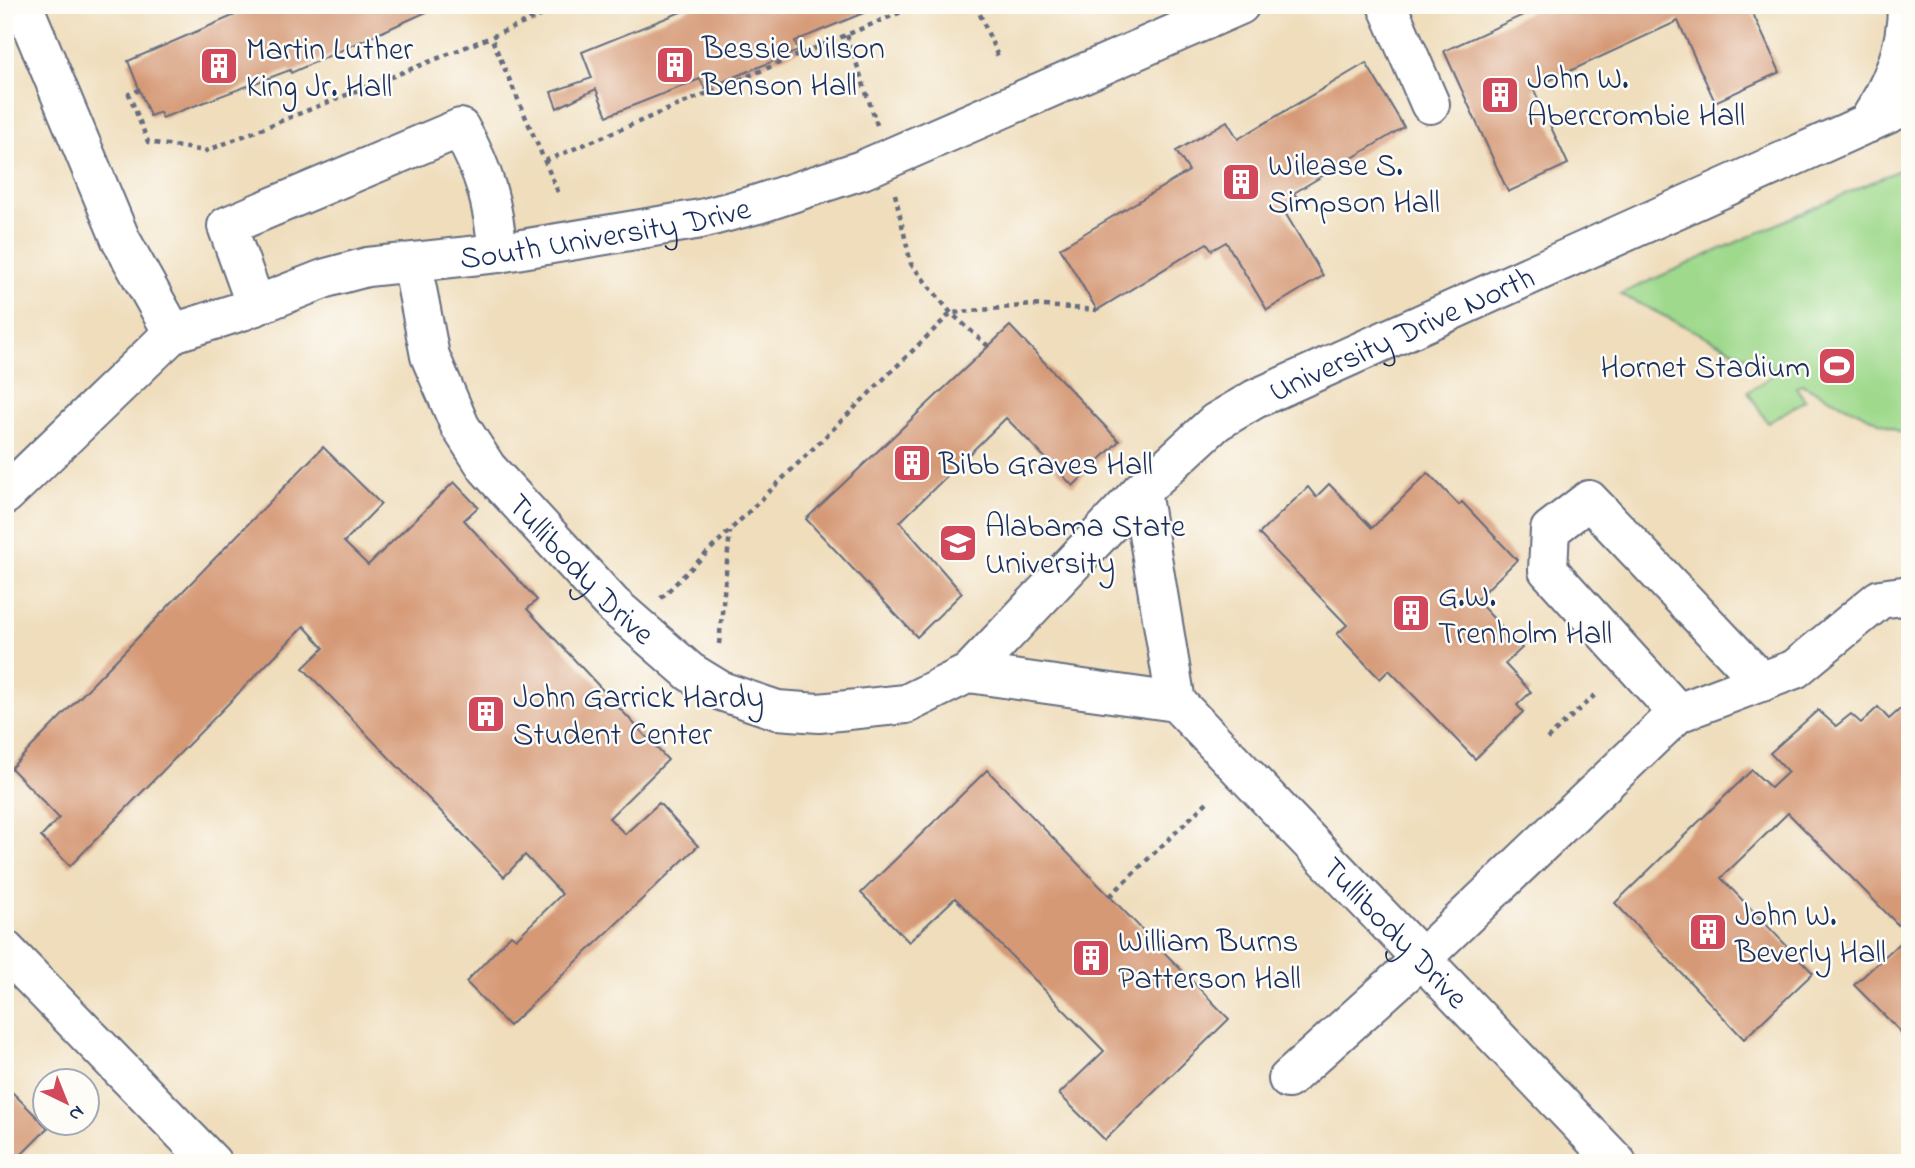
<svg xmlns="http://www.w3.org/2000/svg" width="1915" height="1168" font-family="'Indie Flower',sans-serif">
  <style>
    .green { fill: #9fd98c; stroke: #5d8475; stroke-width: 2 }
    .building { fill: #d59976 }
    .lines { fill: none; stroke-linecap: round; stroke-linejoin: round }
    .minor-casing { stroke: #656c7f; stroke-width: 42 }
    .path { stroke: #656c7f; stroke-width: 4.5; stroke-dasharray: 5 5; stroke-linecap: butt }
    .minor { stroke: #fff; stroke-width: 38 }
    .labels { text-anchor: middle; stroke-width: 5; stroke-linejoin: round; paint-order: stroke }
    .poi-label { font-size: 32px; fill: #1b2f5e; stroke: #fdfcf7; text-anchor: start }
    .street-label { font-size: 32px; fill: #1b2f5e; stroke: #fdfcf7 }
  </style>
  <rect width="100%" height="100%" fill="#fdfcf7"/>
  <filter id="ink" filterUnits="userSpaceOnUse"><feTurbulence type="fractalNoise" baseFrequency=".0143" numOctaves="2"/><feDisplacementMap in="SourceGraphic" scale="14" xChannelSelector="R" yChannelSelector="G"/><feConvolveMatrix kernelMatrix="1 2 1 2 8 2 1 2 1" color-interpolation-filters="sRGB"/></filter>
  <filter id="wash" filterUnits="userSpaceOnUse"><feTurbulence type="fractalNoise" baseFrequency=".00686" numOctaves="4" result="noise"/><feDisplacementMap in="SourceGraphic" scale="28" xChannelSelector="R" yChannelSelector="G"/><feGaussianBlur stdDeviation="1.57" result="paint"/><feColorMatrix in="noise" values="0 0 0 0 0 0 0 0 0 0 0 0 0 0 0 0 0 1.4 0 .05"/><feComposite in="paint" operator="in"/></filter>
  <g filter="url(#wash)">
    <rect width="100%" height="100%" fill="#efddbb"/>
    <polygon class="green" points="1910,165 1910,437 1801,384 1796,387 1805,400 1768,423 1748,392 1777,372 1620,294"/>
    <g id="blocks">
      <g class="building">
        <polygon points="258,5 442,5 291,73 290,70 162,118 160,112 150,116 128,61"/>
        <polygon points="698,5 883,5 795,41 798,51 705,89 700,79 607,116 596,89 557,108 551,92 592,78 582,52"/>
        <polygon points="1545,5 1749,5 1780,72 1715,102 1678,21 1533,88 1568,164 1508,192 1444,51"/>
        <polygon points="1366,63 1404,127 1294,193 1299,201 1284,211 1323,276 1267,310 1226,242 1212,250 1207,243 1097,310 1060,248 1189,171 1176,151 1227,121 1238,139"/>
        <polygon points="1010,326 1119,441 1073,486 1006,418 900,522 962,593 917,637 806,519"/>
        <polygon points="323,447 381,504 344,542 368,565 454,482 478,507 464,520 537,600 527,609 668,760 609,818 625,834 659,803 698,846 509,1026 466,982 511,935 516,939 562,894 525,855 504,877 303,668 324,648 304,626 70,866 41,837 59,818 11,768"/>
        <polygon points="1428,473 1459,505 1462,502 1517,560 1476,600 1522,648 1505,664 1531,692 1517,705 1523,712 1475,759 1389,670 1380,679 1337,634 1347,625 1259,534 1308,487 1316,497 1329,484 1372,528"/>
        <polygon points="1907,703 1910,706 1910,1041 1854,985 1908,935 1788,813 1721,878 1813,973 1744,1039 1615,903 1752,770 1771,788 1788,772 1770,753 1818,710 1836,726 1851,714 1861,723 1878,707 1889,719"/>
        <polygon points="987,770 1229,1019 1105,1140 1059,1094 1104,1051 955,898 909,942 861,893"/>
        <polygon points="5,1085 48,1128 13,1163 5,1163"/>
      </g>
    </g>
  </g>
  <g filter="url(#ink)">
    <use href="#blocks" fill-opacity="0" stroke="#656c7f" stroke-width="2"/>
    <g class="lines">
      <defs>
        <g id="minor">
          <polyline points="23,5 121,240 173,333"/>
          <polyline points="1387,5 1430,104"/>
          <path d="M 1867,124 C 1891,86 1907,51 1907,5"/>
          <path id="s1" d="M 412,263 L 430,356 L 460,426 L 487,468 L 612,604 L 690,672 L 721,691 L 777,710 L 819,713 L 906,704 L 969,673 L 1176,702"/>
          <path d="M 256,306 L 227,226 L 460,128 C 485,172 493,203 498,253"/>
          <path id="s2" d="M 1141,491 L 1176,702 L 1617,1163"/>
          <path id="s3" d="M 5,495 L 173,333 L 242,311 L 326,278 L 367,267 L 498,253 L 701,219 L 758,204 L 862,170 L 1240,5"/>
          <path id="s4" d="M 969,673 L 1141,491 L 1216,422 L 1255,399 L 1910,104"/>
          <polyline points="1678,713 1548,570 1550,530 1589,500 1762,682"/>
          <polyline points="5,950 212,1163"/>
          <polyline points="1288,1079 1421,959 1678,713 1795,669 1880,599 1910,595"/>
        </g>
      </defs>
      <use href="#minor" class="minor-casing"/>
      <g class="path">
        <polyline points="976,5 999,59"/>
        <polyline points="847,35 877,125"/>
        <polyline points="140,90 129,94 148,142 206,151 491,37"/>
        <polyline points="545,161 918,5"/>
        <polyline points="558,192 491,37 566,5"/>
        <polyline points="895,194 911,264 951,313 988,346"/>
        <polyline points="661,598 951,313 1032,305 1097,310"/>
        <polyline points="719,644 730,531"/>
        <polyline points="1547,739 1595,695"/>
        <polyline points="1110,896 1208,801"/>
      </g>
      <use href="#minor" class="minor"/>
    </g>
  </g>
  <defs>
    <symbol id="building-square" viewBox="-11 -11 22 22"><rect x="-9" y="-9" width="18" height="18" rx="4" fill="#d1495b" stroke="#fdfcf7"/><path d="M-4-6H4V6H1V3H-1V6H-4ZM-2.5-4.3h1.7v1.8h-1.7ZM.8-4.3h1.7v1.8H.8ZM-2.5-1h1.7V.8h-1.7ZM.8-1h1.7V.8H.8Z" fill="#fff"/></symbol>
    <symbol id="stadium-square" viewBox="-11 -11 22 22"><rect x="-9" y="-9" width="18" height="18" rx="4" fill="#d1495b" stroke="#fdfcf7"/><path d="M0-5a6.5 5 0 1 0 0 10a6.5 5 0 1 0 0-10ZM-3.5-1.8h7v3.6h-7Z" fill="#fff"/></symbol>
    <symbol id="university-square" viewBox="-11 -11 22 22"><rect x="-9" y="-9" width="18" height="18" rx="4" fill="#d1495b" stroke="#fdfcf7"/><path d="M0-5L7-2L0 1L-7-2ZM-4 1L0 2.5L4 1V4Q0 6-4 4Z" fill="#fff"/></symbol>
  </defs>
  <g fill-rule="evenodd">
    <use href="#building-square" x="653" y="43" width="44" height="44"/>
    <use href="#building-square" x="197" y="44" width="44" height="44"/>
    <use href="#building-square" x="1478" y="73" width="44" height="44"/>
    <use href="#building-square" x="1219" y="160" width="44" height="44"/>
    <use href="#stadium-square" x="1815" y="344" width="44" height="44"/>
    <use href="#building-square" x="890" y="441" width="44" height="44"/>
    <use href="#university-square" x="936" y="521" width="44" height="44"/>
    <use href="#building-square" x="1389" y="591" width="44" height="44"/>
    <use href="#building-square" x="464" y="692" width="44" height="44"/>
    <use href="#building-square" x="1686" y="910" width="44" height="44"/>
    <use href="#building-square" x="1069" y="936" width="44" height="44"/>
  </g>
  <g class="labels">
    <g class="poi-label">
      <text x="702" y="58">Bessie Wilson<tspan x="702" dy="37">Benson Hall</tspan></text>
      <text x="246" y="59">Martin Luther<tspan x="246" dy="37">King Jr. Hall</tspan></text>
      <text x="1527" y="88">John W.<tspan x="1527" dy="37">Abercrombie Hall</tspan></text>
      <text x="1268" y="175">Wilease S.<tspan x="1268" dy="37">Simpson Hall</tspan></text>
      <text x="1810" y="377" text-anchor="end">Hornet Stadium</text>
      <text x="939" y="474">Bibb Graves Hall</text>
      <text x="985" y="536">Alabama State<tspan x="985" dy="37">University</tspan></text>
      <text x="1438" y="606">G.W.<tspan x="1438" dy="37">Trenholm Hall</tspan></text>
      <text x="513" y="707">John Garrick Hardy<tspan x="513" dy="37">Student Center</tspan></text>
      <text x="1735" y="925">John W.<tspan x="1735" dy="37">Beverly Hall</tspan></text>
      <text x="1118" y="951">William Burns<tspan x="1118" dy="37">Patterson Hall</tspan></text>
    </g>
    <g class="street-label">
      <text dy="11" stroke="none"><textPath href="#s3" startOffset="679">South University Drive</textPath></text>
      <text dy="11" stroke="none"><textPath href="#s4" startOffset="558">University Drive North</textPath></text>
      <text dy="11" stroke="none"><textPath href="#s1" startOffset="359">Tullibody Drive</textPath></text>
      <text dy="11" stroke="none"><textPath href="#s2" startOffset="532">Tullibody Drive</textPath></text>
    </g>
  </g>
  <rect width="1915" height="1168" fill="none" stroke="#fdfcf7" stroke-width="28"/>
  <g transform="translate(66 1102) rotate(137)"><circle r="33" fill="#fdfcf7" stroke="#a3aaba" stroke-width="2"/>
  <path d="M0-5L12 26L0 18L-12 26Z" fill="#d1495b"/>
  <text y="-10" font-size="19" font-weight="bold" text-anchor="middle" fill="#1b2f5e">N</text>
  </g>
</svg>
